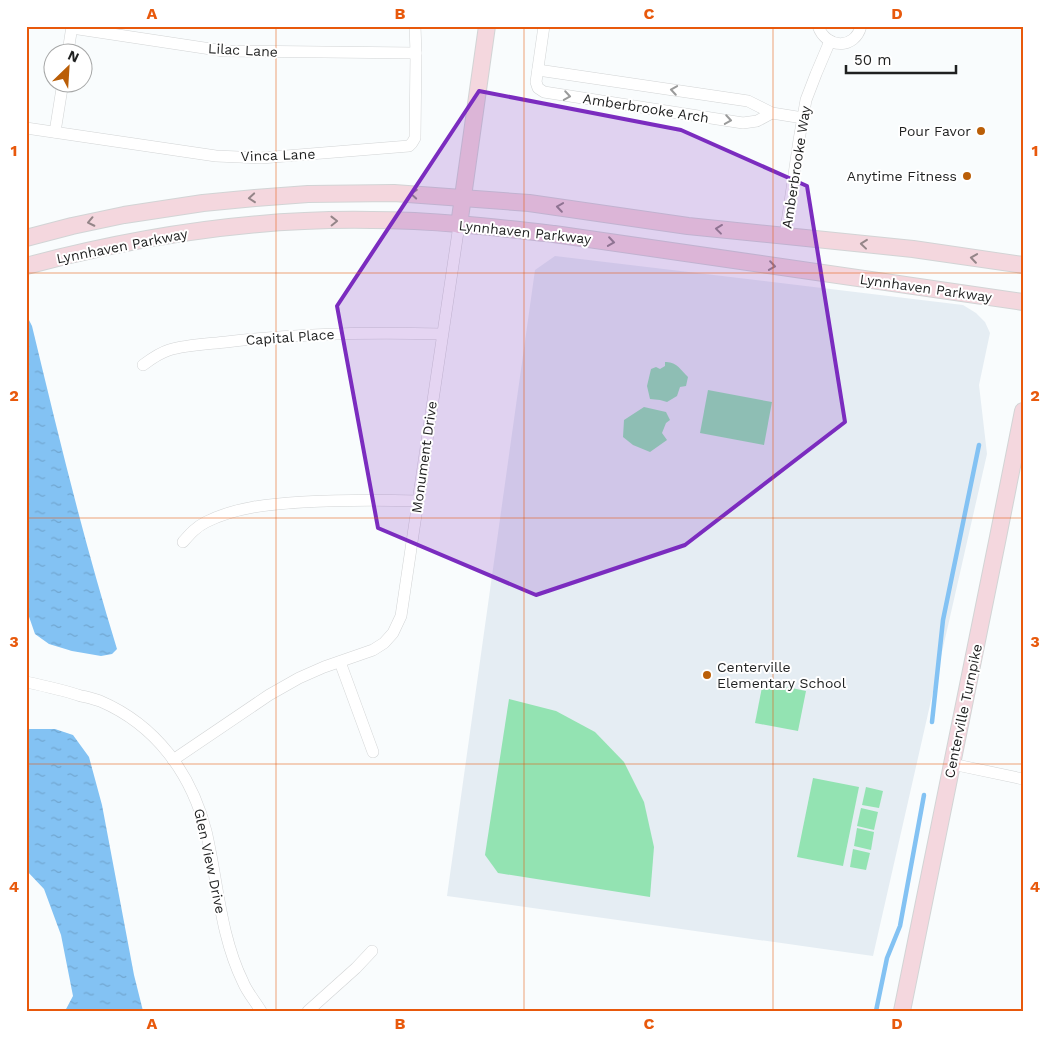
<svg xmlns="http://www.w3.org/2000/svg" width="1049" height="1037" font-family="'Work Sans',sans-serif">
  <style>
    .built { fill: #e5edf3 }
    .green { fill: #93e3b2 }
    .water { fill: url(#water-ripples) }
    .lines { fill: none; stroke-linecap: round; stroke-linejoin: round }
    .stream { stroke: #83c2f3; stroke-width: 4.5 }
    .street-casing { stroke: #d2d4d5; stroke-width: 12 }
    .secondary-casing { stroke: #d2d4d5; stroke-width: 18 }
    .street { stroke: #fff; stroke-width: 11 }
    .secondary { stroke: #f4d7de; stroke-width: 16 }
    .oneway { stroke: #9a9b9b }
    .oneway2 { stroke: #948588 }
    .marked { fill: #7b2cbf; fill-opacity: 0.2; stroke: #7b2cbf; stroke-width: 4; stroke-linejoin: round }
    .grid { fill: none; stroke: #e8590c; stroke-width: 1; stroke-opacity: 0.55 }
    .poi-dot { fill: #ba5e07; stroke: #fff; stroke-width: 2 }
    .labels { text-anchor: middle; stroke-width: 4; stroke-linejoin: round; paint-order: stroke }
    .street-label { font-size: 14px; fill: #1f2020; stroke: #fff }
    .poi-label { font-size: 14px; fill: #1f2020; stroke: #fff; text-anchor: end }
    .neatline { fill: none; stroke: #e8590c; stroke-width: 2 }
    .grid-label { font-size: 16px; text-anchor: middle; font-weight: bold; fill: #e8590c }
  </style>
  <defs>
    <pattern id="water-ripples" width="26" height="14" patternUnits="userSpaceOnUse" patternTransform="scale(1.25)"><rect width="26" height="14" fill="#83c2f3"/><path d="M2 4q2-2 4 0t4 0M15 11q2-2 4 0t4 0" fill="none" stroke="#71a6d0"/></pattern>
  </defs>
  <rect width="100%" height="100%" fill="#f9fcfd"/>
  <polygon class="built" points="555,256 963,305 976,313 985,322 990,333 979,385 987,454 873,956 447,896 535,270"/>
  <g class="green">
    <path d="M 665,362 C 676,361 681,370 688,377 L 686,386 L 680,387 L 677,396 L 667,402 L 660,400 L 650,399 L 647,386 L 651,369 L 656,367 L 660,369 L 665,366 Z"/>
    <polygon points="708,390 772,402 764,445 700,433"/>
    <polygon points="644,407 666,412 670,420 666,423 662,433 667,440 650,452 633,445 623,437 624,420"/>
    <polygon points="763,682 806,691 798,731 755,723"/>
    <polygon points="509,699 556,711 595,732 624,762 644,802 654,847 650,897 498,873 485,855"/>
    <polygon points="813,778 859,787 843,866 797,857"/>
    <polygon points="866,787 883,791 879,808 862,805"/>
    <polygon points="861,808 878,812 874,830 857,826"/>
    <polygon points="857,828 874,832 871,850 854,846"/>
    <polygon points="853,849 870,853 866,870 850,867"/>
  </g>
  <g class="water">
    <path d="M 26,314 L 32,326 C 58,434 84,542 117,649 L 112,654 L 101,656 L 72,651 L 49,644 L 35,634 L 26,608 Z"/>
    <polygon points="29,729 55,729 73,735 89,757 102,805 134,975 143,1011 65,1011 73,996 61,935 44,889 26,870 26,730"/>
  </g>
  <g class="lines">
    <g class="stream">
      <polyline points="932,722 943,620 979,445"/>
      <polyline points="876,1011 887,958 900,926 924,795"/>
    </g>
    <defs>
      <g id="street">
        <polyline points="544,26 536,82 538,88 544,92 743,123 757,121 772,113"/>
        <path d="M 818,26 C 826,49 855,50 861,26"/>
        <polyline points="72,28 224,51 416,53"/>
        <polyline points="68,52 72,26"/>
        <polyline points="538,70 748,101 772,113 803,118"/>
        <polyline points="26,128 216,156 261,158 409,146 412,143 415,138 416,53 415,26"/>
        <polyline points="55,132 63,82"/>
        <polyline points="785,236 799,140 806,100 816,74 830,41"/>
        <path d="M 143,365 C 151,359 159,353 169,350 C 185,345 208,344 226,342 C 298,333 370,332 442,334"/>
        <path d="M 183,542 C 190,534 196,527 206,522 C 236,507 270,504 303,502 C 341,500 379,500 418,501"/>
        <polyline points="340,662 373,752"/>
        <path d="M 26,682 C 45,686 63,690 81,696 C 87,697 94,699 100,701 C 156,725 191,773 206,831 C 218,882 220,935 243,982 C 247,992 255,1001 261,1011"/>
        <polyline points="173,760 269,695 299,678 324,667 373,650 384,643 393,633 401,616 459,225"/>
        <polyline points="952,764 1023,779"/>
        <polyline points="308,1011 356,968 372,951"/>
      </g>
      <g id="secondary">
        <polyline points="459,225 487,26"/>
        <polyline points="26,238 72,226 124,215 203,203 255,198 308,194 394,193 529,203 688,226 913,249 1023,265"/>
        <path d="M 26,266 C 138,236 256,218 372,220 C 433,220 493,227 554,234 L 1023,302"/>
        <polyline points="902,1011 998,537 1023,411"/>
      </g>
    </defs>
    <use href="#street" class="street-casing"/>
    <use href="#secondary" class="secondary-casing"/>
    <use href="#street" class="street"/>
    <use href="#secondary" class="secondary"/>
  </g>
  <defs><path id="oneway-chevron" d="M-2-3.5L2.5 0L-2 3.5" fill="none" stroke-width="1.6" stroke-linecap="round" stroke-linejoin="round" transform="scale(1.25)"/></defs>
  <g class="oneway">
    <use href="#oneway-chevron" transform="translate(674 90) rotate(-171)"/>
    <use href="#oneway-chevron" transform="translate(567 96) rotate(9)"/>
    <use href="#oneway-chevron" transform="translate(728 120) rotate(9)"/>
  </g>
  <g class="oneway2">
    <use href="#oneway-chevron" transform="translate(414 194) rotate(-176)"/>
    <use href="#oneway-chevron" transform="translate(252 198) rotate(175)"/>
    <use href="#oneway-chevron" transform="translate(560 207) rotate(-172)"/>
    <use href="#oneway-chevron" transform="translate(334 221) rotate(-1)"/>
    <use href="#oneway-chevron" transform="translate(91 222) rotate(168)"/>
    <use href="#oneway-chevron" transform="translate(719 229) rotate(-173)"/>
    <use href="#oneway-chevron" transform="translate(611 242) rotate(8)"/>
    <use href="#oneway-chevron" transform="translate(864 244) rotate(-174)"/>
    <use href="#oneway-chevron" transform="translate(974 258) rotate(-172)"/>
    <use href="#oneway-chevron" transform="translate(772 266) rotate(8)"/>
  </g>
  <path class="marked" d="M 479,91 L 681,130 L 807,186 L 845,422 L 685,545 L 536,595 L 378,528 L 337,306 Z"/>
  <path class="grid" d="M 276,26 L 276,1011M 524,26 L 524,1011M 773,26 L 773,1011M 26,273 L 1023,273M 26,518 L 1023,518M 26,764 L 1023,764"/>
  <g class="poi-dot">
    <circle cx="981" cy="131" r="5"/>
    <circle cx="967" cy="176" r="5"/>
    <circle cx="707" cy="675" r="5"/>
  </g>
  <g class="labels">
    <g class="street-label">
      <text transform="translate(243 50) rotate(3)" y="5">Lilac Lane</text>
      <text transform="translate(646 108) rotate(9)" y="5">Amberbrooke Arch</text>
      <text transform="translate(278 155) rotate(-2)" y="5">Vinca Lane</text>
      <text transform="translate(796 167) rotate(-81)" y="5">Amberbrooke Way</text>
      <text transform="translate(525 232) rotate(6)" y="5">Lynnhaven Parkway</text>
      <text transform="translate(122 246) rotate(-11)" y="5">Lynnhaven Parkway</text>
      <text transform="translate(926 288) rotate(8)" y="5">Lynnhaven Parkway</text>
      <text transform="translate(290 337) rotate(-4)" y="5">Capital Place</text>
      <text transform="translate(424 457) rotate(-82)" y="5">Monument Drive</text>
      <text transform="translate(963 711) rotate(-78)" y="5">Centerville Turnpike</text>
      <text transform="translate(210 861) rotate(78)" y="5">Glen View Drive</text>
    </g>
    <g class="poi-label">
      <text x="971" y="136">Pour Favor</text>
      <text x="957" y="181">Anytime Fitness</text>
      <text x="717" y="672" text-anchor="start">Centerville<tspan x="717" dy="16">Elementary School</tspan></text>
    </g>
  </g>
  <rect width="1049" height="1037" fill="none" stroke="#ffffff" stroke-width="55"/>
  <g transform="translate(68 68) rotate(25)"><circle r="24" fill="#ffffff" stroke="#a5a6a6"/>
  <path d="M0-4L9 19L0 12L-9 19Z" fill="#ba5e07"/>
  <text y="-8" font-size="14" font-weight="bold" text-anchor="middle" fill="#1f2020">N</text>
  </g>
  <path d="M846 65v8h110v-8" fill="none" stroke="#1f2020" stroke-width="2.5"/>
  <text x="854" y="65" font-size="15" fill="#1f2020" stroke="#ffffff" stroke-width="4" paint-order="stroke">50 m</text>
  <rect x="28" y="28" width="994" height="982" class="neatline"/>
  <g class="grid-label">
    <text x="152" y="19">A</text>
    <text x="400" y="19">B</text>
    <text x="649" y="19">C</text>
    <text x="897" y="19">D</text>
    <text x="14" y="156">1</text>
    <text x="1035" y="156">1</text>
    <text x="14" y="401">2</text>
    <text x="1035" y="401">2</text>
    <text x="14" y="647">3</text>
    <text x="1035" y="647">3</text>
    <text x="14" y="892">4</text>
    <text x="1035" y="892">4</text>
    <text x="152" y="1029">A</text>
    <text x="400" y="1029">B</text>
    <text x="649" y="1029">C</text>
    <text x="897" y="1029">D</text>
  </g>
</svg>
